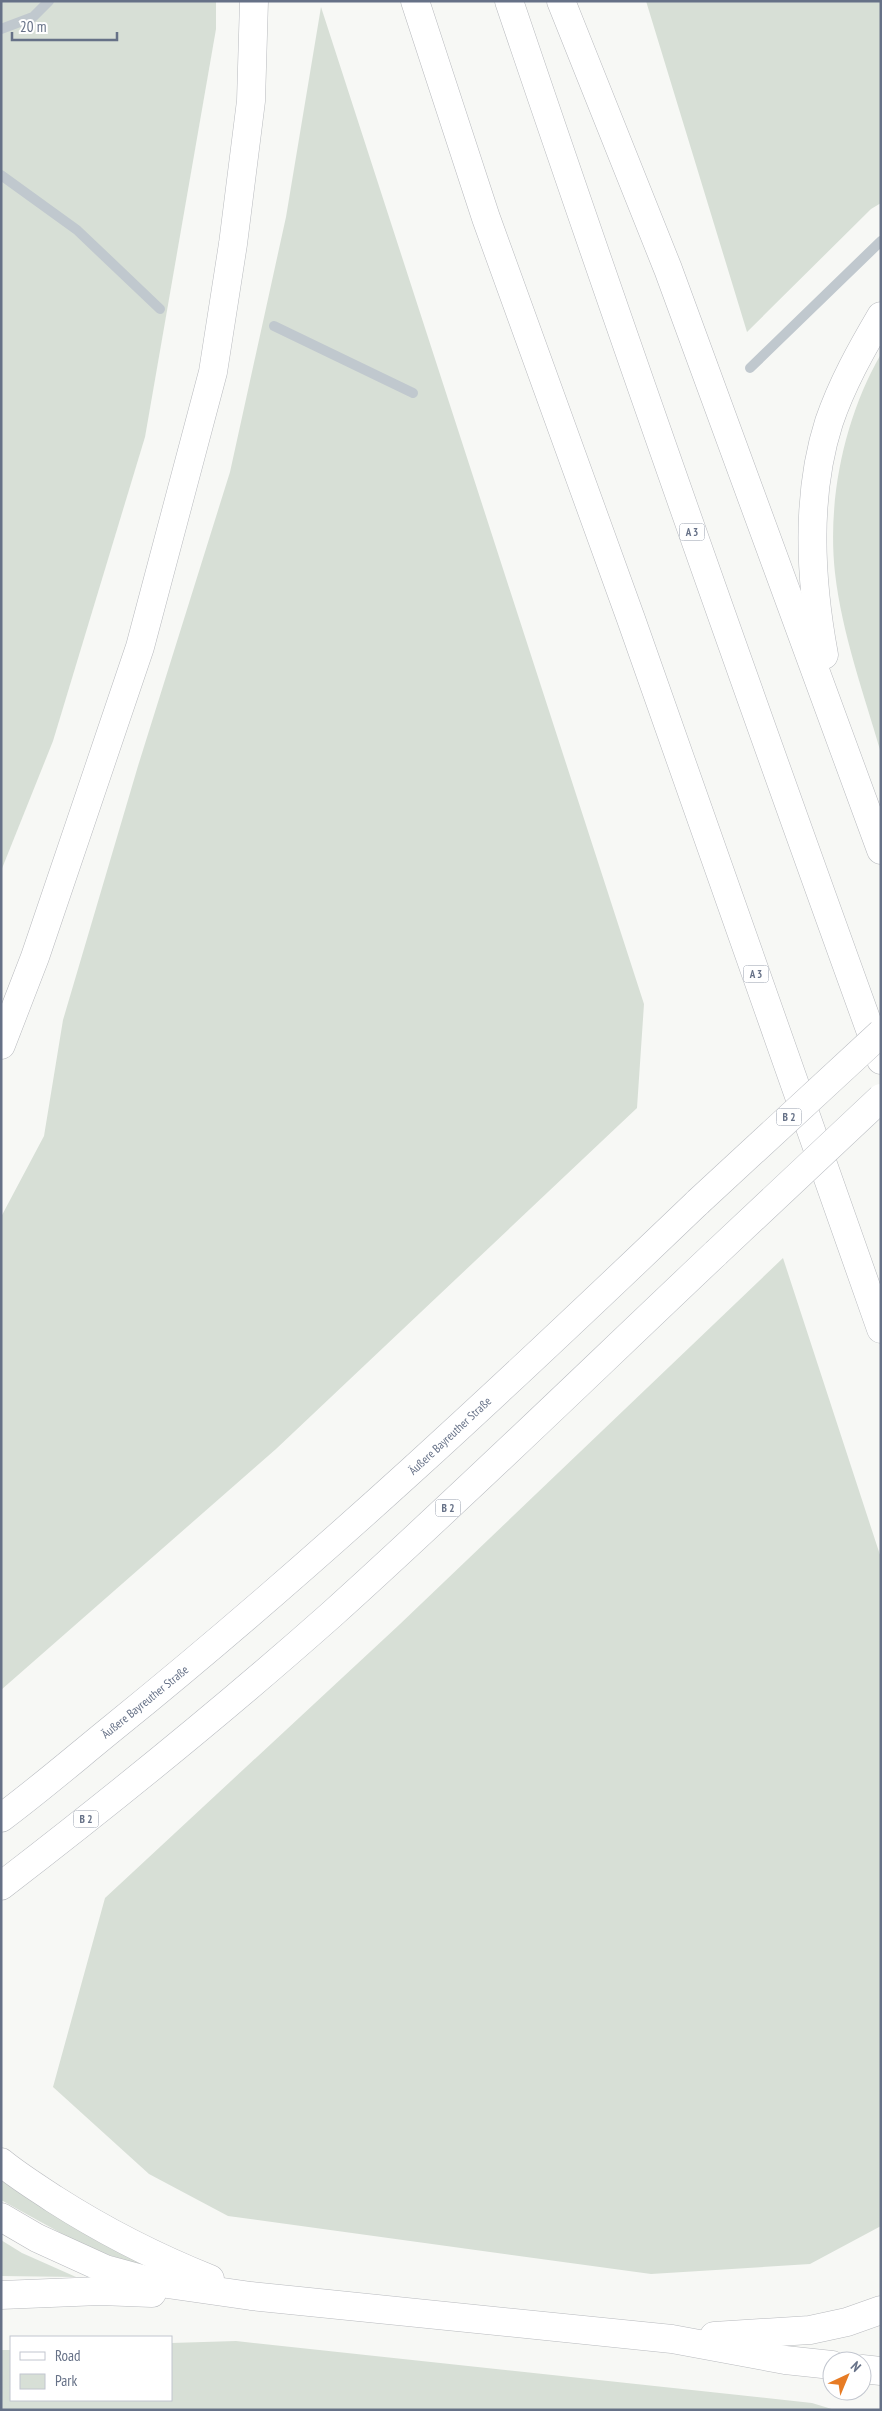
<svg xmlns="http://www.w3.org/2000/svg" width="882" height="2411" font-family="'PT Sans Narrow',sans-serif">
  <style>
    .green { fill: #d7dfd6 }
    .lines { fill: none; stroke-linecap: round; stroke-linejoin: round }
    .stream { stroke: #c0c8ce; stroke-width: 10 }
    .major-casing { stroke: #b8bbc0; stroke-width: 29 }
    .highway-casing { stroke: #b8babe; stroke-width: 29 }
    .major { stroke: #fff; stroke-width: 28 }
    .highway { stroke: #fff; stroke-width: 28 }
    .major-bridge-casing { stroke: #b8bbc0; stroke-width: 29; stroke-linecap: butt }
    .major-bridge { stroke: #fff; stroke-width: 28 }
    .labels { text-anchor: middle; stroke-width: 5; stroke-linejoin: round; paint-order: stroke }
    .shield { fill: #fff; stroke: #949cab; stroke-width: 1 }
    .shield-label { font-size: 11px; font-weight: bold; fill: #667187 }
    .street-label { font-size: 12px; fill: #667187; stroke: #fff }
  </style>
  <rect width="100%" height="100%" fill="#f7f8f5"/>
  <g class="green">
    <polygon points="1,1 216,1 216,29 145,437 53,741 1,871"/>
    <polygon points="646,1 881,1 881,203 871,209 747,332"/>
    <polygon points="321,7 644,1004 637,1108 276,1449 1,1690 1,1217 44,1136 63,1020 138,766 230,472 286,217"/>
    <path d="M 881,354 L 881,753 C 864,694 842,634 835,573 C 827,501 844,418 881,354 Z"/>
    <polygon points="783,1258 881,1558 881,2226 810,2264 651,2274 228,2216 149,2174 53,2087 105,1898 399,1625"/>
    <polygon points="1,2176 78,2228 151,2269 88,2248 1,2200"/>
    <polygon points="1,2240 22,2253 76,2277 1,2276"/>
    <polygon points="236,2341 812,2403 835,2410 1,2410 1,2350 11,2350 11,2400 171,2400 171,2343"/>
  </g>
  <g class="lines">
    <g class="stream">
      <polyline points="1,29 33,17 49,1"/>
      <polyline points="1,175 77,230 160,309"/>
      <polyline points="274,326 413,393"/>
      <polyline points="750,368 881,241"/>
    </g>
    <defs>
      <g id="major">
        <path d="M 1,1818 C 40,1789 77,1757 114,1727 C 318,1562 509,1383 698,1202"/>
        <path d="M 1,1886 C 114,1799 225,1709 331,1615 C 462,1497 588,1374 716,1253"/>
      </g>
      <g id="highway">
        <polyline points="415,1 486,218 631,619 881,1329"/>
        <path d="M 509,1 C 629,356 754,709 881,1060"/>
        <polyline points="561,1 668,269 881,850"/>
        <path d="M 824,655 C 810,579 805,497 829,422 C 842,384 861,350 881,316"/>
        <polyline points="1,1045 35,957 140,647 213,372 233,244 251,101 254,1"/>
        <path d="M 1,2162 C 18,2176 36,2187 54,2199 C 104,2231 155,2257 210,2279"/>
        <polyline points="1,2217 37,2238 105,2269 153,2282 251,2296 672,2339 785,2360 832,2365"/>
        <polyline points="1,2295 100,2291 152,2293"/>
        <polyline points="714,2336 810,2330 847,2322 881,2310"/>
        <polyline points="862,2369 881,2371"/>
      </g>
    </defs>
    <use href="#major" class="major-casing"/>
    <use href="#highway" class="highway-casing"/>
    <use href="#major" class="major"/>
    <use href="#highway" class="highway"/>
    <defs>
      <g id="major-bridge">
        <polyline points="698,1202 881,1033"/>
        <polyline points="716,1253 881,1098"/>
      </g>
    </defs>
    <use href="#major-bridge" class="major-bridge-casing"/>
    <use href="#major-bridge" class="major-bridge"/>
  </g>
  <g class="labels">
    <g class="shield">
      <rect x="679.5" y="523.5" width="25" height="17" rx="4"/>
      <rect x="743.5" y="965.5" width="25" height="17" rx="4"/>
      <rect x="776.5" y="1108.5" width="25" height="17" rx="4"/>
      <rect x="435.5" y="1499.5" width="25" height="17" rx="4"/>
      <rect x="73.5" y="1810.5" width="25" height="17" rx="4"/>
    </g>
    <g class="shield-label">
      <text x="692" y="536">A 3</text>
      <text x="756" y="978">A 3</text>
      <text x="789" y="1121">B 2</text>
      <text x="448" y="1512">B 2</text>
      <text x="86" y="1823">B 2</text>
    </g>
    <g class="street-label">
      <text transform="translate(450 1436) rotate(-43)" y="4">Äußere Bayreuther Straße</text>
      <text transform="translate(145 1702) rotate(-39)" y="4">Äußere Bayreuther Straße</text>
    </g>
  </g>
  <rect width="882" height="2411" fill="none" stroke="#667187" stroke-width="5"/>
  <rect x="10" y="2336" width="162" height="65" fill="#ffffff" stroke="#c2c6cf"/>
  <rect x="20" y="2352" width="25" height="8" fill="#ffffff" stroke="#c2c6cf"/>
  <text x="55" y="2361" font-size="15" fill="#667187">Road</text>
  <rect x="20" y="2374" width="25" height="15" fill="#d7dfd6" stroke="#c2c6cf"/>
  <text x="55" y="2386" font-size="15" fill="#667187">Park</text>
  <g transform="translate(847 2376) rotate(44)"><circle r="24" fill="#ffffff" stroke="#c2c6cf"/>
  <path d="M0-4L9 19L0 12L-9 19Z" fill="#e77c25"/>
  <text y="-8" font-size="14" font-weight="bold" text-anchor="middle" fill="#667187">N</text>
  </g>
  <path d="M12 32v8h105v-8" fill="none" stroke="#667187" stroke-width="2.5"/>
  <text x="20" y="32" font-size="15" fill="#667187" stroke="#ffffff" stroke-width="4" paint-order="stroke">20 m</text>
</svg>
